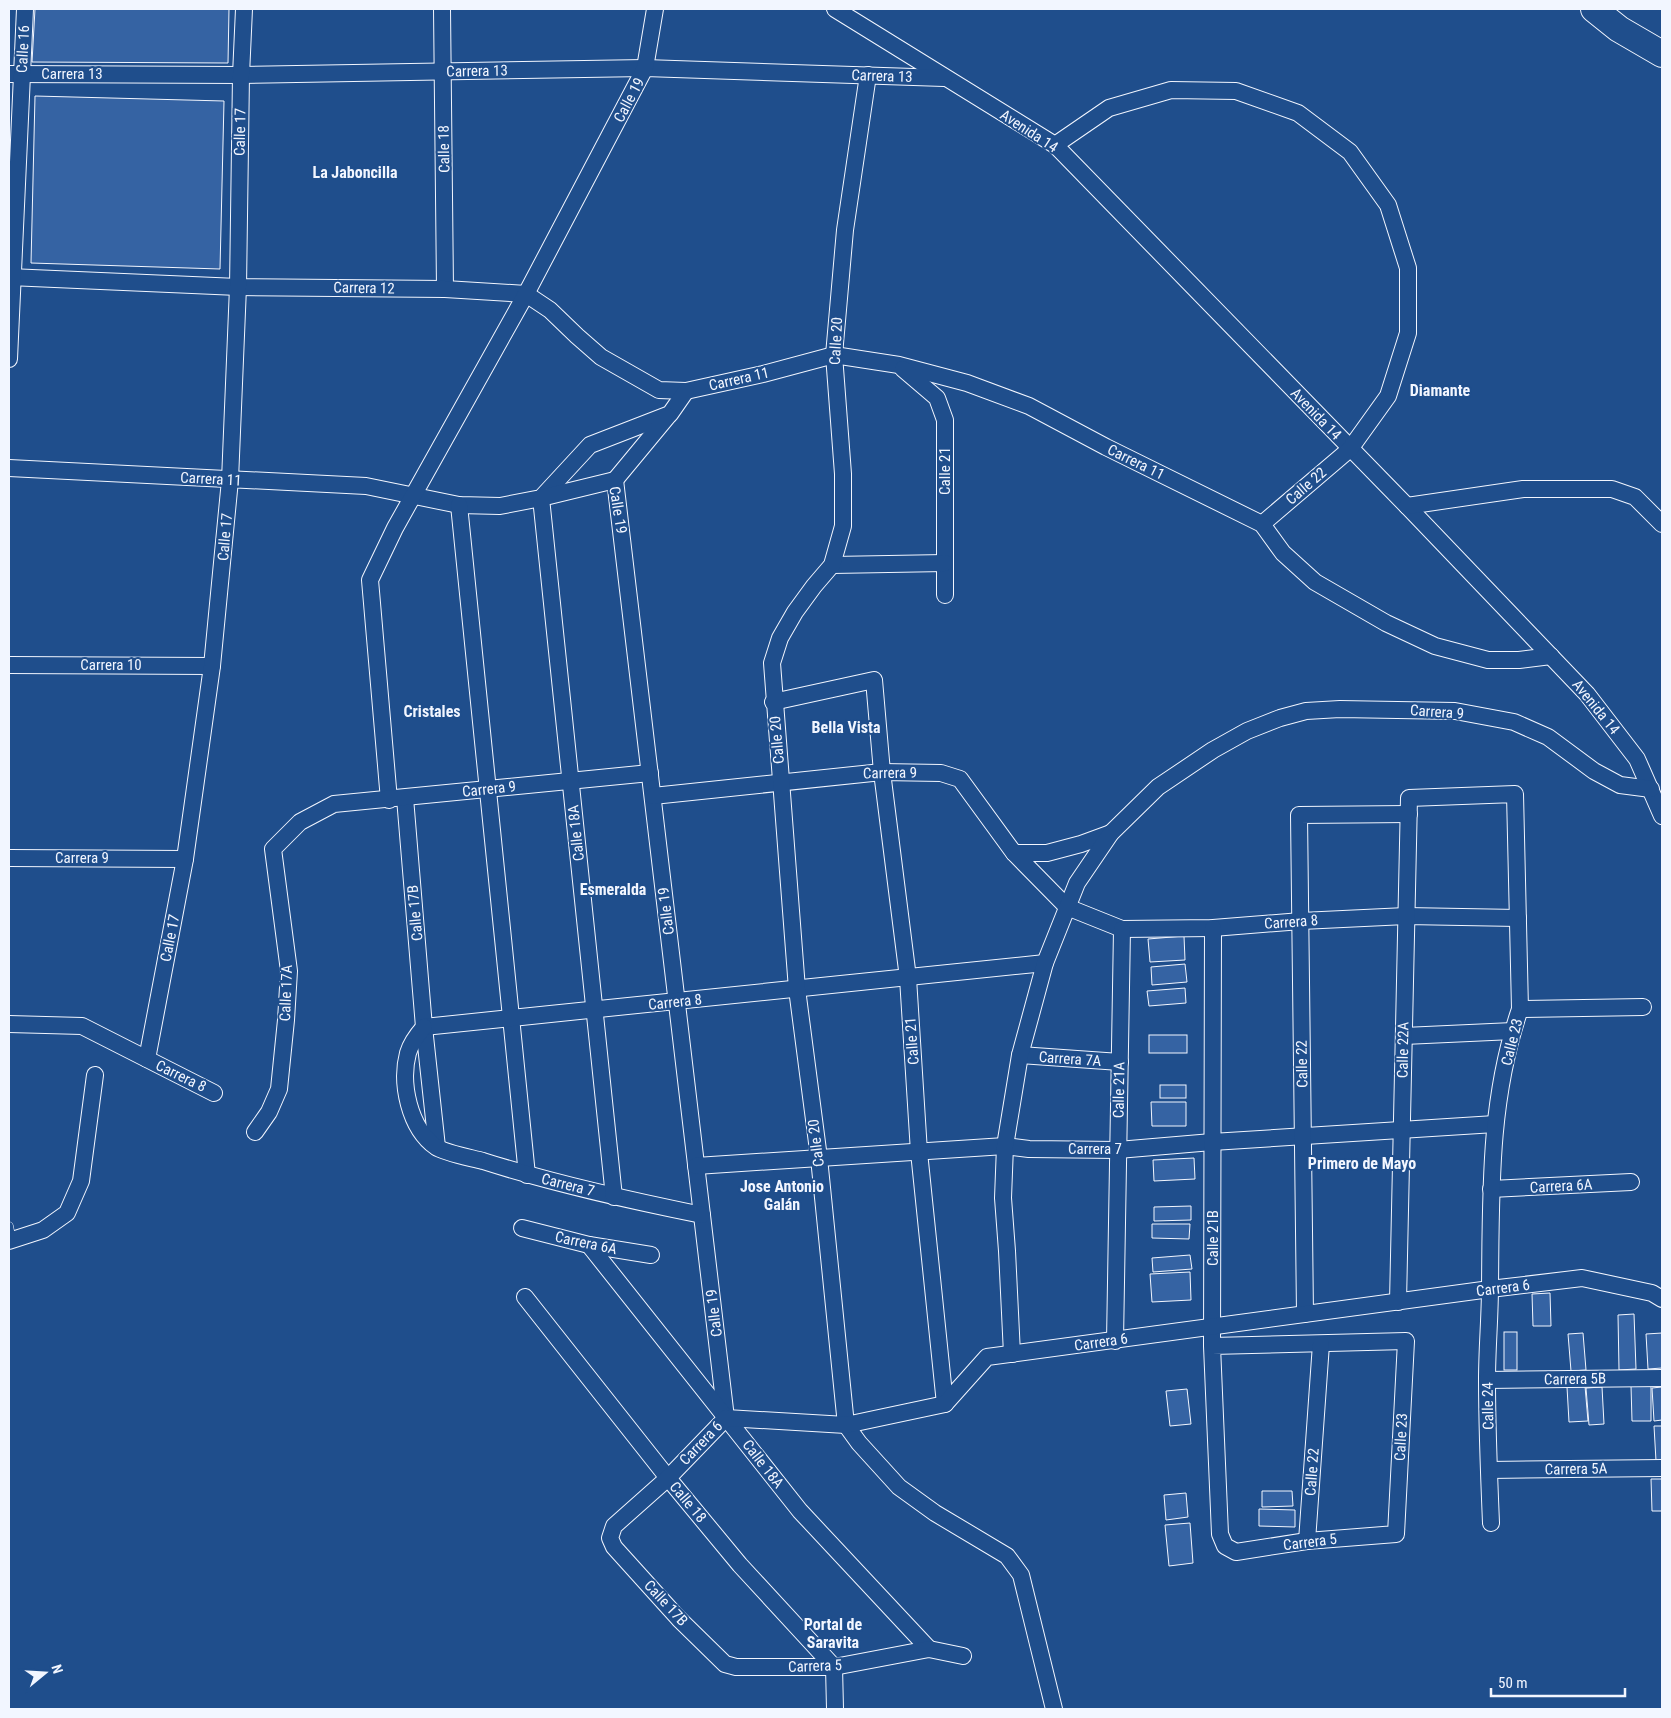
<svg xmlns="http://www.w3.org/2000/svg" width="1671" height="1718" font-family="'Roboto Condensed',sans-serif">
  <style>
    .building { fill: #3563a3; stroke: #f2f6ff }
    .lines { fill: none; stroke-linecap: round; stroke-linejoin: round }
    .service-casing { stroke: #f2f6ff; stroke-width: 9 }
    .minor-casing { stroke: #f2f6ff; stroke-width: 18 }
    .trunk-casing { stroke: #f2f6ff; stroke-width: 28 }
    .service { stroke: #1f4e8c; stroke-width: 8 }
    .minor { stroke: #1f4e8c; stroke-width: 16 }
    .trunk { stroke: #1f4e8c; stroke-width: 26 }
    .labels { text-anchor: middle; stroke-width: 4; stroke-linejoin: round; paint-order: stroke }
    .street-label { font-size: 15px; fill: #f2f6ff; stroke: #1f4e8c }
    .neighbourhood-label { font-size: 16px; font-weight: bold; fill: #f2f6ff; stroke: #1f4e8c }
  </style>
  <rect width="100%" height="100%" fill="#1f4e8c"/>
  <g class="building">
    <polygon points="35,9 229,9 228,63 32,62"/>
    <polygon points="35,96 224,101 220,269 31,263"/>
    <polygon points="1184,936 1185,960 1150,962 1148,939"/>
    <polygon points="1185,964 1187,982 1152,985 1151,967"/>
    <polygon points="1185,988 1186,1003 1149,1006 1147,991"/>
    <rect x="1149" y="1035" width="38" height="18"/>
    <rect x="1160" y="1085" width="26" height="13"/>
    <polygon points="1151,1102 1186,1102 1186,1126 1152,1126"/>
    <polygon points="1194,1158 1195,1179 1154,1181 1153,1160"/>
    <polygon points="1191,1206 1191,1220 1154,1221 1154,1207"/>
    <polygon points="1152,1224 1190,1224 1189,1239 1152,1238"/>
    <polygon points="1190,1255 1192,1269 1153,1272 1152,1258"/>
    <polygon points="1190,1272 1191,1300 1152,1302 1150,1274"/>
    <polygon points="1550,1293 1551,1326 1533,1326 1532,1294"/>
    <polygon points="1634,1314 1636,1369 1619,1370 1618,1315"/>
    <rect x="1504" y="1332" width="13" height="38"/>
    <polygon points="1583,1333 1586,1370 1571,1371 1568,1334"/>
    <polygon points="1662,1333 1662,1368 1648,1369 1646,1334"/>
    <polygon points="1585,1386 1588,1421 1569,1422 1567,1387"/>
    <polygon points="1631,1386 1651,1386 1651,1421 1632,1421"/>
    <polygon points="1602,1387 1604,1424 1589,1425 1586,1388"/>
    <polygon points="1662,1387 1662,1420 1654,1421 1652,1388"/>
    <polygon points="1187,1389 1191,1424 1170,1426 1166,1391"/>
    <polygon points="1654,1426 1662,1426 1662,1461 1656,1461"/>
    <polygon points="1651,1479 1662,1479 1662,1511 1652,1511"/>
    <polygon points="1262,1491 1292,1491 1293,1506 1262,1507"/>
    <polygon points="1186,1493 1188,1517 1166,1520 1164,1495"/>
    <polygon points="1259,1509 1295,1510 1295,1527 1259,1526"/>
    <polygon points="1190,1523 1193,1563 1169,1566 1165,1525"/>
  </g>
  <g class="lines">
    <defs>
      <polyline id="service" points="9,1226 12,1241"/>
      <g id="minor">
        <polyline points="442,9 445,289"/>
        <polyline points="835,9 1055,145 1407,506 1587,694 1637,759 1662,816"/>
        <polyline points="9,74 241,75 645,68 944,78"/>
        <polyline points="1055,145 1109,108 1171,90 1236,91 1298,113 1350,152 1388,205 1408,268 1408,333 1388,396 1350,449 1262,524"/>
        <polyline points="9,277 238,287 445,289 526,294 550,310 577,336 601,357 659,390 686,391 763,374 834,355 899,365 967,383 1029,406 1106,447 1262,524 1283,553 1315,582 1386,623 1435,646 1488,660 1519,660 1551,656"/>
        <polyline points="9,359 25,9"/>
        <polyline points="903,369 937,398 945,420 945,595"/>
        <polyline points="9,468 366,486 459,505 500,506 541,498 590,445 670,414 686,391"/>
        <polyline points="615,480 726,1418"/>
        <polyline points="615,480 668,416"/>
        <polyline points="459,505 527,1175"/>
        <polyline points="1407,506 1523,489 1612,489 1635,497 1662,524"/>
        <polyline points="832,565 945,563"/>
        <polyline points="9,665 212,666"/>
        <polyline points="773,702 874,680 882,772 908,978 919,1152 945,1404"/>
        <polyline points="653,796 882,772 941,773 960,779 1014,853 1067,907 1122,929 1213,928 1301,921 1406,916 1518,918"/>
        <polyline points="405,798 424,1027 437,1147"/>
        <polyline points="389,800 370,580 395,528 526,294 645,68 655,9"/>
        <polyline points="1014,853 1047,853 1081,844 1111,833"/>
        <polyline points="9,858 185,859"/>
        <polyline points="1520,1009 1643,1007"/>
        <polyline points="9,1024 82,1026 214,1093"/>
        <polyline points="424,1027 1045,963"/>
        <path d="M 424,1027 C 417,1035 411,1043 408,1053 C 400,1083 409,1128 436,1147 C 445,1153 472,1158 483,1161 C 555,1184 628,1200 702,1215"/>
        <polyline points="1404,1036 1513,1031"/>
        <polyline points="1020,1055 1120,1062"/>
        <polyline points="147,1059 185,859 212,666 230,480 238,287 241,75 244,9"/>
        <polyline points="255,1132 269,1112 279,1089 286,1020 289,971 273,849 300,822 334,804 650,773"/>
        <polyline points="696,1166 1005,1146 1029,1149 1118,1150 1212,1142 1495,1124"/>
        <polyline points="1491,1189 1631,1182"/>
        <polyline points="614,1197 541,498 615,480"/>
        <polyline points="522,1228 589,1245 651,1255"/>
        <polyline points="9,1241 43,1230 67,1213 81,1181 95,1075"/>
        <polyline points="589,1245 800,1511 929,1649"/>
        <polyline points="525,1297 668,1478 740,1565 834,1667 835,1709"/>
        <path d="M 1398,1302 L 1409,798 L 1515,794 L 1520,1009 C 1489,1099 1491,1191 1490,1286 C 1490,1317 1487,1348 1487,1380 C 1487,1428 1489,1476 1491,1523"/>
        <polyline points="1305,1314 1299,815 1409,814"/>
        <polyline points="1115,1341 1122,929"/>
        <polyline points="1212,1346 1406,1341 1396,1534 1307,1541 1236,1552 1225,1546 1220,1534 1212,1346 1213,928"/>
        <polyline points="1012,1354 1007,1251 1003,1198 1005,1146 1020,1055 1045,963 1077,883 1111,833 1158,787 1213,750 1247,731 1280,718 1306,711 1340,709 1455,711 1514,722 1548,737 1594,771 1620,785 1651,789"/>
        <polyline points="1487,1380 1662,1378"/>
        <polyline points="846,1425 819,1158 797,989 772,663 780,638 795,612 814,586 832,565 843,526 843,474 834,355 845,230 868,75"/>
        <polyline points="846,1425 859,1443 899,1487 935,1513 1007,1556 1021,1575 1054,1709"/>
        <polyline points="1489,1470 1662,1468"/>
        <polyline points="1307,1541 1321,1344"/>
        <polyline points="963,1656 929,1649 834,1667 736,1667 725,1664 679,1619 614,1547 610,1538 614,1526 668,1478 726,1418 846,1425 945,1404 987,1357 1490,1289 1582,1278 1652,1293 1662,1299"/>
      </g>
      <polyline id="trunk" points="1594,9 1619,29 1662,54"/>
    </defs>
    <use href="#service" class="service-casing"/>
    <use href="#minor" class="minor-casing"/>
    <use href="#trunk" class="trunk-casing"/>
    <use href="#service" class="service"/>
    <use href="#minor" class="minor"/>
    <use href="#trunk" class="trunk"/>
  </g>
  <g class="labels">
    <g class="street-label">
      <text transform="translate(23 49) rotate(-87)" y="5">Calle 16</text>
      <text transform="translate(477 71) rotate(-1)" y="5">Carrera 13</text>
      <text x="72" y="79">Carrera 13</text>
      <text transform="translate(882 76) rotate(2)" y="5">Carrera 13</text>
      <text transform="translate(629 100) rotate(-62)" y="5">Calle 19</text>
      <text transform="translate(1029 131) rotate(33)" y="5">Avenida 14</text>
      <text transform="translate(240 132) rotate(-89)" y="5">Calle 17</text>
      <text transform="translate(444 149) rotate(-91)" y="5">Calle 18</text>
      <text transform="translate(364 288) rotate(1)" y="5">Carrera 12</text>
      <text transform="translate(836 341) rotate(-87)" y="5">Calle 20</text>
      <text transform="translate(739 379) rotate(-13)" y="5">Carrera 11</text>
      <text transform="translate(1316 414) rotate(46)" y="5">Avenida 14</text>
      <text transform="translate(1136 462) rotate(26)" y="5">Carrera 11</text>
      <text transform="translate(945 471) rotate(-90)" y="5">Calle 21</text>
      <text transform="translate(211 479) rotate(3)" y="5">Carrera 11</text>
      <text transform="translate(1306 486) rotate(-41)" y="5">Calle 22</text>
      <text transform="translate(618 510) rotate(81)" y="5">Calle 19</text>
      <text transform="translate(225 537) rotate(-85)" y="5">Calle 17</text>
      <text x="111" y="670">Carrera 10</text>
      <text transform="translate(1596 707) rotate(51)" y="5">Avenida 14</text>
      <text transform="translate(1437 712) rotate(4)" y="5">Carrera 9</text>
      <text transform="translate(777 740) rotate(-95)" y="5">Calle 20</text>
      <text transform="translate(890 773) rotate(-1)" y="5">Carrera 9</text>
      <text transform="translate(489 789) rotate(-6)" y="5">Carrera 9</text>
      <text transform="translate(576 833) rotate(-96)" y="5">Calle 18A</text>
      <text x="82" y="863">Carrera 9</text>
      <text transform="translate(666 911) rotate(-97)" y="5">Calle 19</text>
      <text transform="translate(415 913) rotate(-95)" y="5">Calle 17B</text>
      <text transform="translate(1291 922) rotate(-4)" y="5">Carrera 8</text>
      <text transform="translate(170 938) rotate(-79)" y="5">Calle 17</text>
      <text transform="translate(286 993) rotate(-88)" y="5">Calle 17A</text>
      <text transform="translate(675 1002) rotate(-6)" y="5">Carrera 8</text>
      <text transform="translate(912 1041) rotate(-94)" y="5">Calle 21</text>
      <text transform="translate(1512 1042) rotate(-76)" y="5">Calle 23</text>
      <text transform="translate(1403 1050) rotate(-89)" y="5">Calle 22A</text>
      <text transform="translate(1070 1059) rotate(4)" y="5">Carrera 7A</text>
      <text transform="translate(1302 1064) rotate(-91)" y="5">Calle 22</text>
      <text transform="translate(181 1076) rotate(26)" y="5">Carrera 8</text>
      <text transform="translate(1119 1090) rotate(-89)" y="5">Calle 21A</text>
      <text transform="translate(816 1143) rotate(-97)" y="5">Calle 20</text>
      <text x="1095" y="1154">Carrera 7</text>
      <text transform="translate(568 1185) rotate(14)" y="5">Carrera 7</text>
      <text transform="translate(1561 1186) rotate(-3)" y="5">Carrera 6A</text>
      <text transform="translate(1213 1238) rotate(-90)" y="5">Calle 21B</text>
      <text transform="translate(586 1243) rotate(12)" y="5">Carrera 6A</text>
      <text transform="translate(1503 1288) rotate(-7)" y="5">Carrera 6</text>
      <text transform="translate(714 1313) rotate(-97)" y="5">Calle 19</text>
      <text transform="translate(1101 1342) rotate(-8)" y="5">Carrera 6</text>
      <text transform="translate(1575 1379) rotate(-1)" y="5">Carrera 5B</text>
      <text transform="translate(1488 1406) rotate(-91)" y="5">Calle 24</text>
      <text transform="translate(1401 1437) rotate(-87)" y="5">Calle 23</text>
      <text transform="translate(701 1443) rotate(-46)" y="5">Carrera 6</text>
      <text transform="translate(763 1464) rotate(52)" y="5">Calle 18A</text>
      <text transform="translate(1576 1469) rotate(-1)" y="5">Carrera 5A</text>
      <text transform="translate(1312 1472) rotate(-86)" y="5">Calle 22</text>
      <text transform="translate(688 1502) rotate(50)" y="5">Calle 18</text>
      <text transform="translate(1310 1542) rotate(-7)" y="5">Carrera 5</text>
      <text transform="translate(666 1603) rotate(47)" y="5">Calle 17B</text>
      <text transform="translate(815 1666) rotate(-2)" y="5">Carrera 5</text>
    </g>
    <g class="neighbourhood-label">
      <text x="355" y="178">La Jaboncilla</text>
      <text x="1440" y="396">Diamante</text>
      <text x="432" y="717">Cristales</text>
      <text x="846" y="733">Bella Vista</text>
      <text x="613" y="895">Esmeralda</text>
      <text x="1362" y="1169">Primero de Mayo</text>
      <text x="782" y="1192">Jose Antonio<tspan x="782" dy="18">Galán</tspan></text>
      <text x="833" y="1630">Portal de<tspan x="833" dy="18">Saravita</tspan></text>
    </g>
  </g>
  <rect width="1671" height="1718" fill="none" stroke="#f2f6ff" stroke-width="20"/>
  <g transform="translate(45 1673) rotate(72)" stroke="#1f4e8c" stroke-width="4" paint-order="stroke">
  <path d="M0-4L9 19L0 12L-9 19Z" fill="#f2f6ff"/>
  <text y="-8" font-size="14" font-weight="bold" text-anchor="middle" fill="#f2f6ff">N</text>
  </g>
  <path d="M1491 1688v8h134v-8" fill="none" stroke="#f2f6ff" stroke-width="2.5"/>
  <text x="1498" y="1688" font-size="15" fill="#f2f6ff" stroke="#1f4e8c" stroke-width="4" paint-order="stroke">50 m</text>
</svg>
